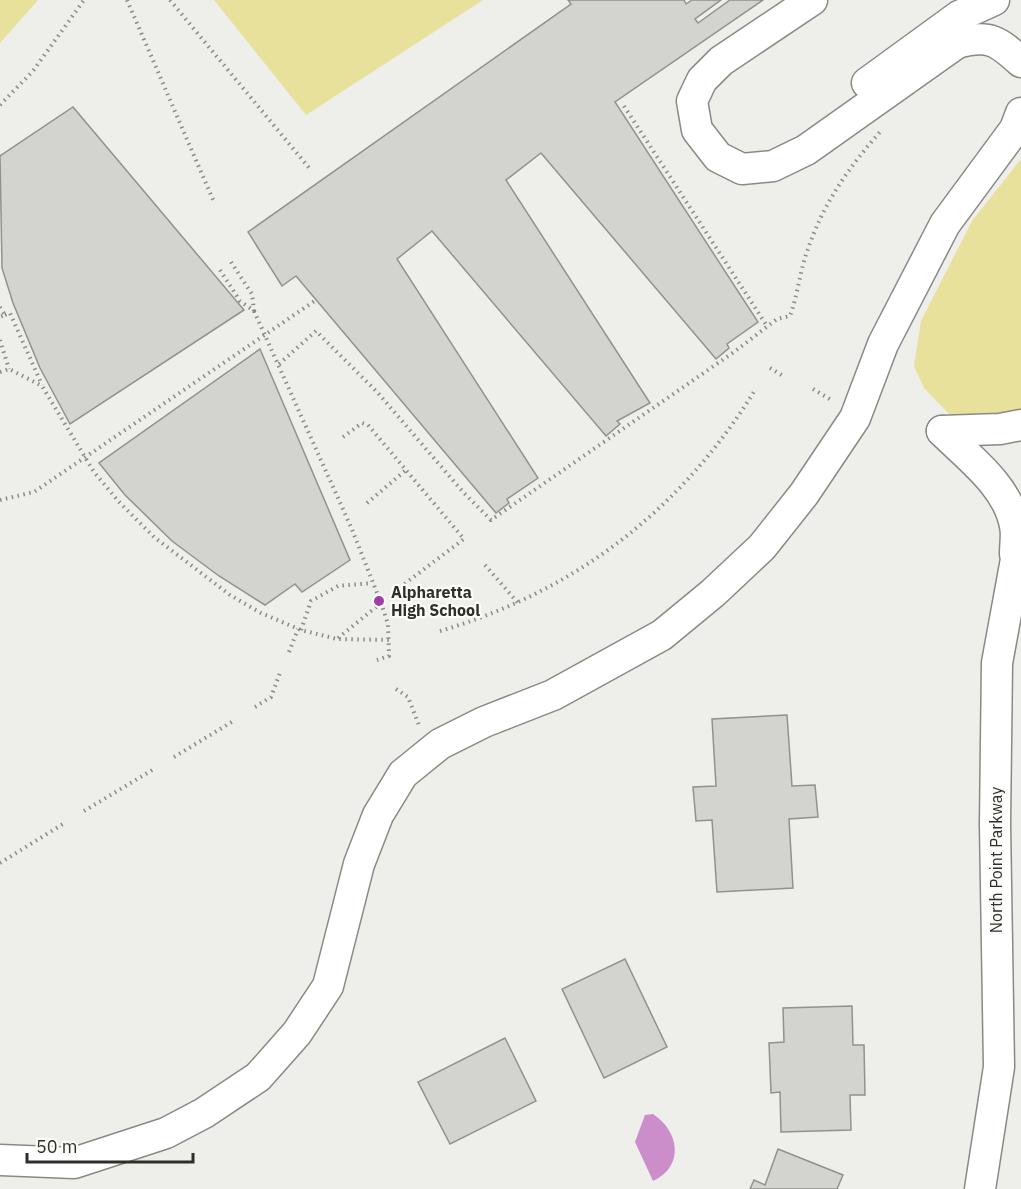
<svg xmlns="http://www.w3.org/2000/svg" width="1021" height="1189" font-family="'IBM Plex Sans',sans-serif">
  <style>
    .green { fill: #e7e19c }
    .water { fill: #cb8eca }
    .building { fill: #d3d3cf; stroke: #91918e; stroke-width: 1.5 }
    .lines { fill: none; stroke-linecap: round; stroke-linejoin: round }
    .minor-casing { stroke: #8a8986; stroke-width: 33 }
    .path { stroke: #8a8a87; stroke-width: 4; stroke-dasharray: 1.5 4.5; stroke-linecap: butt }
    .minor { stroke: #fff; stroke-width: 30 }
    .poi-dot { fill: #a13da3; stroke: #fbfbf7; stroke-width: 2 }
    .labels { text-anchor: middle; stroke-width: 4.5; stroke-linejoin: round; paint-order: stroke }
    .poi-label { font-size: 16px; font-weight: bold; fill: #2e2e2c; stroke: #fbfbf7; text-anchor: start }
    .street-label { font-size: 16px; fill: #2e2e2c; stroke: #fbfbf7 }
  </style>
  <rect width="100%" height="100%" fill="#eeeeea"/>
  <g class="green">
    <polygon points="0,0 38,0 0,43"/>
    <polygon points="214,0 483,0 306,115"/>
    <polygon points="1021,159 1021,419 978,425 949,414 924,388 914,366 921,321 972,221"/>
  </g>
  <path class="water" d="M 653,1114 C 679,1131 685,1166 653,1181 L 635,1142 L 645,1115 Z"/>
  <g class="building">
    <polygon points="568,0 684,0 686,4 692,0 721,0 695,19 698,23 730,0 763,0 615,102 758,322 727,344 729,348 716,359 541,153 506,180 650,403 617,421 620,424 606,436 432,231 397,259 538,478 507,499 509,503 496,513 296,276 282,286 248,232 571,4"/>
    <polygon points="73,107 244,310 70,424 40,368 13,303 2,268 0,156"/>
    <polygon points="260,349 350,560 302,592 295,584 265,605 219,576 172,541 125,495 99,463"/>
    <polygon points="787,715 792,786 815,785 818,817 789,819 793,888 717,892 712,820 696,821 693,787 716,786 712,719"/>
    <polygon points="625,959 667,1047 604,1078 562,989"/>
    <polygon points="852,1006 853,1045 864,1045 865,1095 850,1095 851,1130 781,1132 780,1092 771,1093 769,1043 784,1042 783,1008"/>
    <polygon points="505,1038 536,1101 450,1144 418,1082"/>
    <polygon points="778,1149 843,1175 837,1189 750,1189 754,1180 765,1185"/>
  </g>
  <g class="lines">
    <defs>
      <g id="minor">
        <path d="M 812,0 L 721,61 L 702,80 L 692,101 L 697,130 L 718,157 L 742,169 L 773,166 L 806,150 L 957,43 C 989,34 998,41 1021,62"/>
        <polyline points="867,83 959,16 994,0"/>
        <path d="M 942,431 C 969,458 1008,486 1015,526 C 1017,534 1015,545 1015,554"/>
        <polyline points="942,431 1000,429 1021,425"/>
        <polyline points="0,1160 74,1163 166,1133 204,1113 258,1077 297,1033 328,986 359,864 378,815 403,774 440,744 484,722 553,695 662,635 713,593 762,547 804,494 855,418 883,344 945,224 1015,129 1021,113"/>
        <polyline points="980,1189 999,1067 995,824 997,663 1021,532"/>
      </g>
    </defs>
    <use href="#minor" class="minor-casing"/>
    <g class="path">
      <polyline points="127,0 214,202"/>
      <polyline points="170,0 310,169"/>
      <polyline points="0,105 33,71 84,0"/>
      <polyline points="624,106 767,326"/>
      <polyline points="220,270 240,301 254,311 252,294 231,262"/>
      <polyline points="0,307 5,315 0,317"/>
      <polyline points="254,311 351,527 381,603 388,624 389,656 377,660"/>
      <polyline points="5,315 10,313 42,385"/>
      <polyline points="0,340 9,369"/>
      <path d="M 279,364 L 316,331 L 378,393 L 463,492 L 491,520 L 734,352 L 777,319 L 790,316 C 798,294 800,270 808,249 C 823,204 849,167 880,132"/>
      <polyline points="770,368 785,377"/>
      <polyline points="0,372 9,369 42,386 94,472 119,502 154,537 230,595 261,613 301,630 337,639 390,640"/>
      <polyline points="813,389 833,401"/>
      <polyline points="343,437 362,423 368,425 464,539 403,585"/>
      <polyline points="0,500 34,492 316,300"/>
      <polyline points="367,503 406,470"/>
      <polyline points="485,565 518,603"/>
      <polyline points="301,630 311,601 338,586 372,583"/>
      <path d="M 440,631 C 576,591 681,510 755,390"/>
      <polyline points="338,638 381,603"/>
      <polyline points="289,652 298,629"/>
      <polyline points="396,689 408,697 420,728"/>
      <polyline points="255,707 271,697 280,673"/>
      <polyline points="174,757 235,720"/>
      <polyline points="84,811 154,769"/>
      <polyline points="0,863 63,824"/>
    </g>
    <use href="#minor" class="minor"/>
  </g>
  <circle class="poi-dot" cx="379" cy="601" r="6"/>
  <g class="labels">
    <g class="poi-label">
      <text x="391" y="598">Alpharetta<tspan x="391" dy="18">High School</tspan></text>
    </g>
    <g class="street-label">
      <text transform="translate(996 860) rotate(-90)" y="6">North Point Parkway</text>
    </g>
  </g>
  <path d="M27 1153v9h166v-9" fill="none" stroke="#2e2e2c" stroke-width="3"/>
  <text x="36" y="1153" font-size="18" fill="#2e2e2c" stroke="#fbfbf7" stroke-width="4.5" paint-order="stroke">50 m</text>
</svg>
